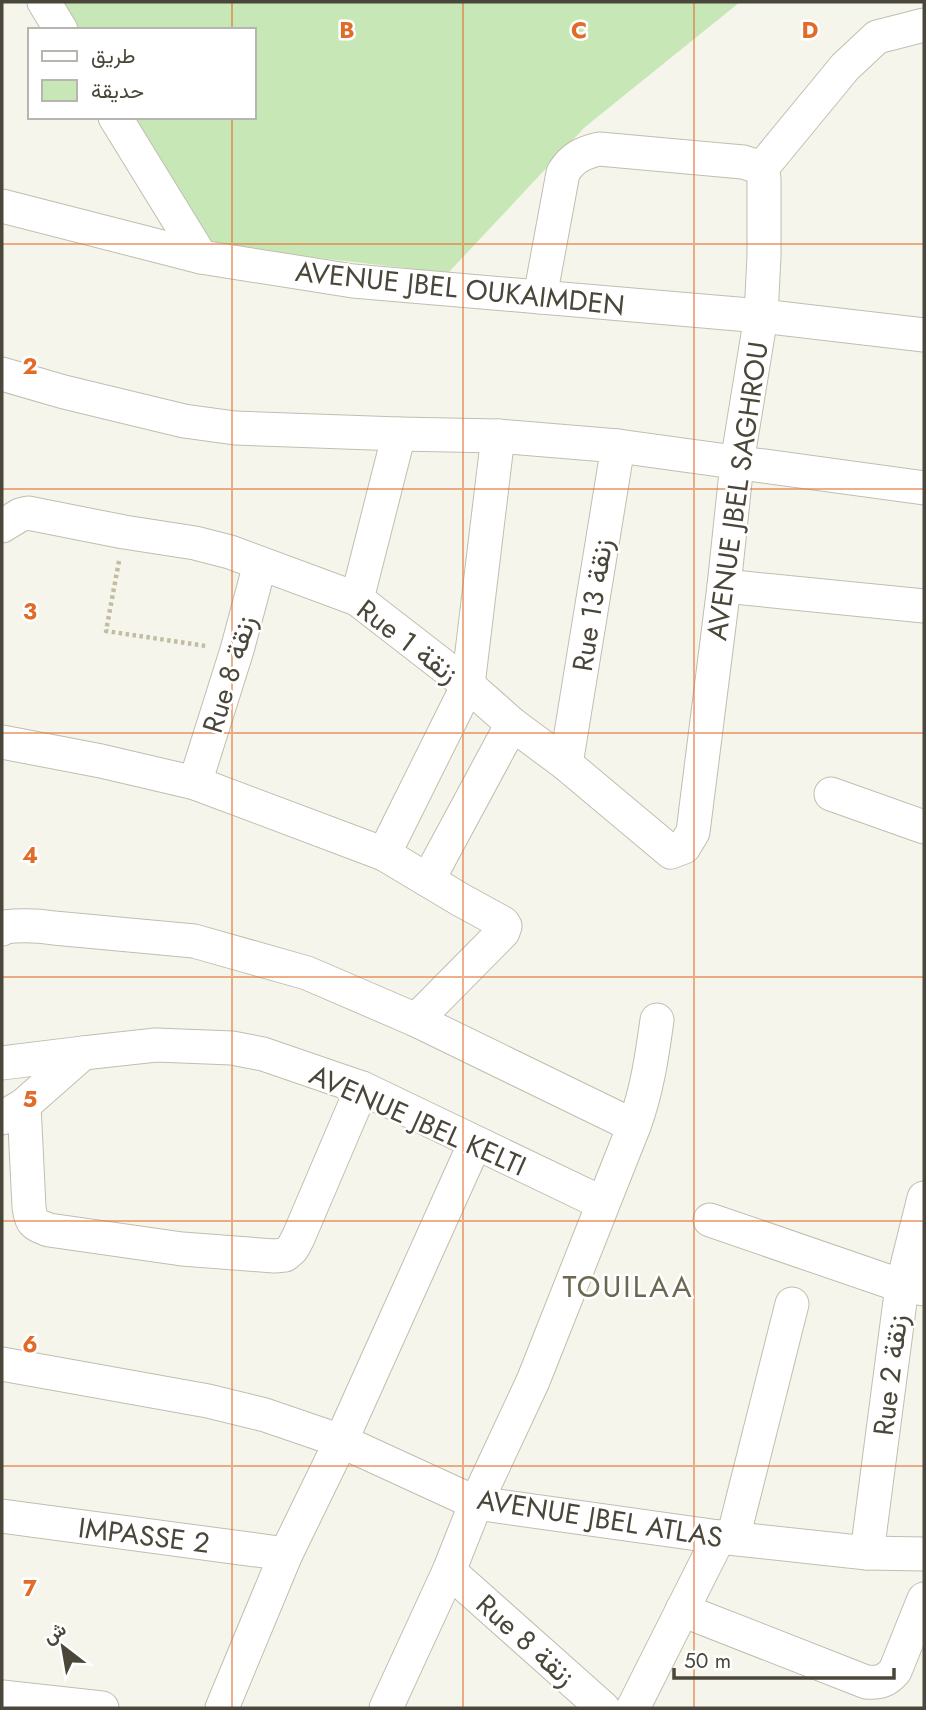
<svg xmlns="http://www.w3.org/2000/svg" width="926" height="1710" font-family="Jost,Vazirmatn,sans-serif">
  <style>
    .green { fill: #c8e7b7 }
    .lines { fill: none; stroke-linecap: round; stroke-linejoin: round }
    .minor-casing { stroke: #c1beaf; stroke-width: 35 }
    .path { stroke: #c2bda1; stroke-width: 4.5; stroke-dasharray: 3.5 3.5; stroke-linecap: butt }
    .minor { stroke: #fff; stroke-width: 33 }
    .grid { fill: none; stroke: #e16b29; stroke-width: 2; stroke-opacity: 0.55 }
    .labels { text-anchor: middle; stroke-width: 5; stroke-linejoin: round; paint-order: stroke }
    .street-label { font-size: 28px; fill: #4a473a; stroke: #fff }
    .neighbourhood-label { font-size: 30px; letter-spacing: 2px; fill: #6c6751; stroke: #fff }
    .grid-label { font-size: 23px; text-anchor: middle; font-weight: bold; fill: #e16b29; stroke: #fff; stroke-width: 5; stroke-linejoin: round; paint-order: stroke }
  </style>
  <rect width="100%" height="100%" fill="#f5f5ec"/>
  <polygon class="green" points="54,2 740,2 585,127 448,273 199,244 123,117 254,117 254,30 70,30"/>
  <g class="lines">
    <defs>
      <g id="minor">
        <polyline points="44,2 61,30"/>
        <polyline points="115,117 201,257"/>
        <polyline points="761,169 845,67 877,37 924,25"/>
        <polyline points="2,206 201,257 353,281 761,316 924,335"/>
        <polyline points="2,374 64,392 184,421 235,428 399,434 498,436 618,446 924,488"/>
        <path d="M 2,526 L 20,515 L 28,513 L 124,532 L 195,543 L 230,552 L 357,599 L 468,685 L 512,724 L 566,764 L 671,852 L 684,847 L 693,832 L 724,586 L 737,463 L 761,316 L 764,256 L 764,179 L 763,172 L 759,167 L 743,162 L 599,149 C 582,153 572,158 563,173 L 540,297"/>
        <polyline points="724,586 924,606"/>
        <polyline points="357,599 399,434"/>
        <polyline points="2,742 101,761 195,783 384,854 461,900 503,923 505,926 503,932 416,1020"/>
        <polyline points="566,764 618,446"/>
        <polyline points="195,783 237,650 260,564"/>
        <polyline points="831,794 924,827"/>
        <polyline points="384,854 468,685 498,436"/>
        <polyline points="428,880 512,724"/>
        <path d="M 2,929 L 3,927 C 22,925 35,925 54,928 L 194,941 L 307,973 L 416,1020 L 634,1126"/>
        <polyline points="2,1063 83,1053"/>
        <path d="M 24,1105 L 29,1207 C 31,1224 34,1224 49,1230 L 182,1249 L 274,1256 L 285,1255 L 292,1249 L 298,1238 L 362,1088"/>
        <polyline points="2,1118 24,1105 83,1053 156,1045 232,1048 263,1054 362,1088 602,1203"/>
        <polyline points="710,1220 902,1286 924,1289"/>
        <polyline points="2,1364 208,1401 265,1415 341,1441 476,1503 719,1537 867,1553 924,1554"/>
        <polyline points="2,1516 286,1554"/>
        <polyline points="733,1538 792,1304"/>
        <polyline points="867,1553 902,1286 924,1198"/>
        <polyline points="449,1571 603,1708"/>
        <path d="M 682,1610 L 866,1682 C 880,1683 886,1681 895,1671 L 924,1599"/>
        <polyline points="2,1697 102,1708"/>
        <polyline points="222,1708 286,1554 341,1441 475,1143"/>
        <path d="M 386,1708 L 449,1571 L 476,1503 L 533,1381 L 634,1126 C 647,1091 652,1056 657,1020"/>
        <polyline points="633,1708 719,1537"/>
      </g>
    </defs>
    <use href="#minor" class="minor-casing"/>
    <polyline class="path" points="119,561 106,631 206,646"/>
    <use href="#minor" class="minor"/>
  </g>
  <path class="grid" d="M 232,2 L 232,30M 463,2 L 463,1708M 694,2 L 694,1708M 232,117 L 232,1708M 2,244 L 924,244M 2,489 L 924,489M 2,733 L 924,733M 2,977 L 924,977M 2,1221 L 924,1221M 2,1466 L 924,1466"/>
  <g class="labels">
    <g class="street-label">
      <text transform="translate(460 288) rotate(6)" y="10">AVENUE JBEL OUKAIMDEN</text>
      <text transform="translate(737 491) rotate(-82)" y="10">AVENUE JBEL SAGHROU</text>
      <text transform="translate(592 605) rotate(-81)" y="10">Rue 13 زنقة</text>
      <text transform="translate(408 641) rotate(37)" y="10">Rue 1 زنقة</text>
      <text transform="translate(229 674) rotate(-73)" y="10">Rue 8 زنقة</text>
      <text transform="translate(418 1120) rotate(24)" y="10">AVENUE JBEL KELTI</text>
      <text transform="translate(890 1375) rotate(-83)" y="10">Rue 2 زنقة</text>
      <text transform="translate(600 1518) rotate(9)" y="10">AVENUE JBEL ATLAS</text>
      <text transform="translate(144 1535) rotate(7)" y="10">IMPASSE 2</text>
      <text transform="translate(526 1640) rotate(42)" y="10">Rue 8 زنقة</text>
    </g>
    <g class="neighbourhood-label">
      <text x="628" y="1297">TOUILAA</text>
    </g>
  </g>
  <g class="grid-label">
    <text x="347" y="38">B</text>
    <text x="579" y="38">C</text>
    <text x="810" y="38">D</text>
    <text x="30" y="374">2</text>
    <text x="30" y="619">3</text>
    <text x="30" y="863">4</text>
    <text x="30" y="1107">5</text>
    <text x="30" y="1352">6</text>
    <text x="30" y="1596">7</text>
  </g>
  <rect width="926" height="1710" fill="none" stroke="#4a473a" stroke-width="7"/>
  <rect x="28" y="28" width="228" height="91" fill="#ffffff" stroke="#b7b5b0" stroke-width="2"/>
  <rect x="42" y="51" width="35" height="10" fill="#ffffff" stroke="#b7b5b0" stroke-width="2"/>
  <text x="91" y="63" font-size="21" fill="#4a473a">طريق</text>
  <rect x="42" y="80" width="35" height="21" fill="#c8e7b7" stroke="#b7b5b0" stroke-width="2"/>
  <text x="91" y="98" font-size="21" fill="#4a473a">حديقة</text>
  <g transform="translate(63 1647) rotate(329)" stroke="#ffffff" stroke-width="5" paint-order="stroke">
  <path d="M0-5L12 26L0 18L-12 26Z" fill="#4a473a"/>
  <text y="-10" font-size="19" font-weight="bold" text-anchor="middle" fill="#4a473a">ش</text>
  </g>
  <path d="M674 1668v10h220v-10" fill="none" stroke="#4a473a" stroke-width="3.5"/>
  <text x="684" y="1668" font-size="21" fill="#4a473a" stroke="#ffffff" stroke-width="5" paint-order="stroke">50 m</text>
</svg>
